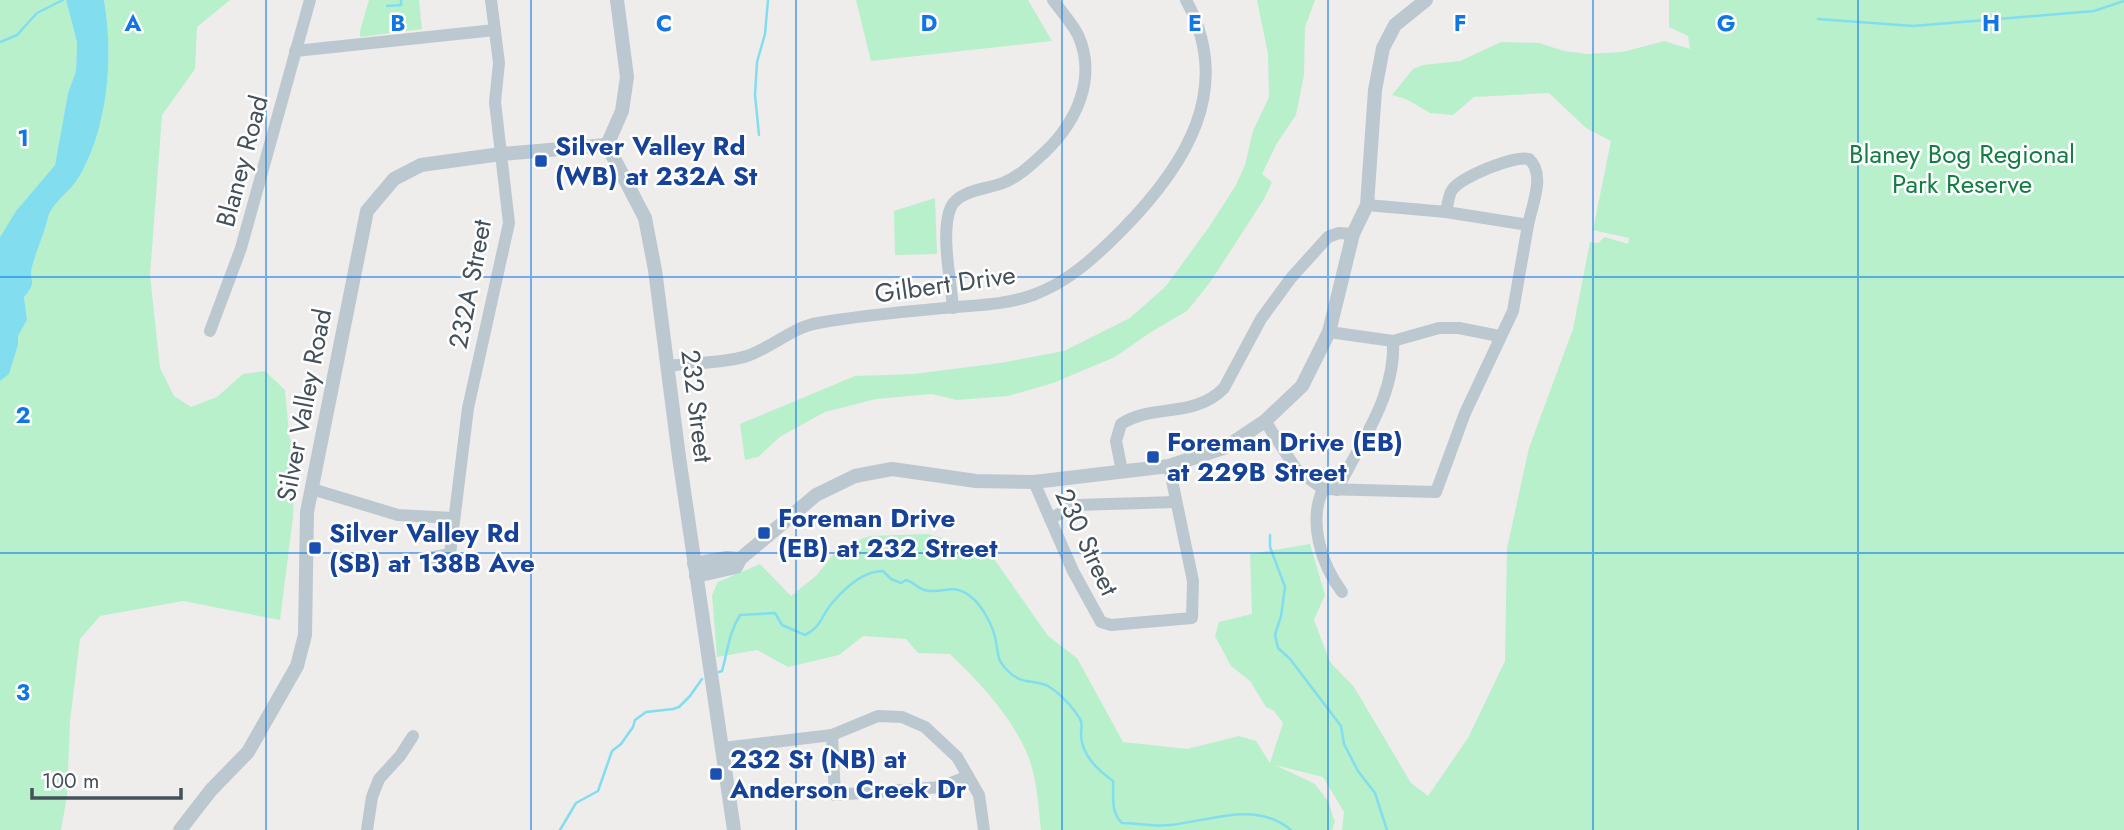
<svg xmlns="http://www.w3.org/2000/svg" width="2124" height="830" font-family="Jost,sans-serif">
  <style>
    .green { fill: #b7f0cb }
    .water { fill: #82ddef }
    .lines { fill: none; stroke-linecap: round; stroke-linejoin: round }
    .stream { stroke: #82ddef; stroke-width: 2.5 }
    .minor { stroke: #bcc8d0; stroke-width: 12 }
    .tertiary { stroke: #bcc8d0; stroke-width: 14 }
    .grid { fill: none; stroke: #1176e5; stroke-width: 2; stroke-opacity: 0.55 }
    .transit-dot { fill: #1a4fb4; stroke: #fff; stroke-width: 2.5 }
    .labels { text-anchor: middle; stroke-width: 5; stroke-linejoin: round; paint-order: stroke }
    .transit-label { font-size: 26px; font-weight: bold; fill: #164399; stroke: #fff; text-anchor: start }
    .park-label { font-size: 26px; fill: #127e44; stroke: #fff }
    .street-label { font-size: 26px; fill: #44515a; stroke: #fff }
    .grid-label { font-size: 23px; text-anchor: middle; font-weight: bold; fill: #1176e5; stroke: #fff; stroke-width: 5; stroke-linejoin: round; paint-order: stroke }
  </style>
  <rect width="100%" height="100%" fill="#efecec"/>
  <g class="green">
    <polygon points="0,0 66,0 77,42 76,71 68,93 55,165 16,211 0,237"/>
    <path d="M 104,0 L 230,0 L 197,27 L 195,69 L 162,115 L 150,275 L 160,368 L 174,396 L 191,407 L 217,397 L 243,374 L 265,371 L 285,390 L 289,434 L 295,462 L 293,517 L 280,620 L 183,601 L 100,616 L 80,639 L 70,721 L 67,796 L 61,830 L 0,830 L 0,381 L 9,373 L 18,345 L 18,336 L 27,320 L 24,297 C 39,280 28,282 32,267 C 37,249 45,232 49,214 C 56,200 69,192 77,180 C 108,131 114,56 104,0 Z"/>
    <polygon points="369,0 419,0 422,29 360,37 360,31"/>
    <polygon points="856,0 1028,0 1052,41 871,61"/>
    <polygon points="1257,0 1315,0 1305,27 1304,75 1296,115 1277,143 1262,174 1272,182 1264,199 1211,281 1187,311 1151,332 1115,357 1053,383 1008,396 957,400 932,394 876,399 825,412 781,436 758,457 745,460 740,424 855,376 914,374 1000,363 1064,351 1130,318 1166,286 1209,227 1236,185 1245,165 1253,131 1269,97 1268,54"/>
    <path d="M 1669,0 L 2124,0 L 2124,830 L 1342,830 L 1344,812 L 1323,777 L 1275,765 L 1315,784 L 1328,801 L 1335,822 L 1332,830 L 1041,830 C 1038,804 1037,775 1026,751 C 1008,712 980,683 950,654 L 918,653 L 906,639 L 863,636 L 839,655 L 788,667 L 757,650 L 717,657 L 712,595 L 718,582 L 760,564 L 791,596 L 817,575 L 839,547 L 870,536 L 928,534 L 990,553 L 1048,636 L 1077,658 L 1123,742 L 1187,749 L 1239,736 L 1256,741 L 1270,763 L 1283,723 L 1274,711 L 1266,707 L 1250,681 L 1231,666 L 1215,636 L 1219,622 L 1252,614 L 1250,554 L 1310,544 L 1325,595 L 1314,620 L 1330,662 L 1354,687 L 1411,783 L 1428,796 L 1468,738 L 1505,661 L 1507,548 L 1529,448 L 1573,329 L 1590,242 L 1598,243 L 1605,237 L 1628,244 L 1629,238 L 1593,230 L 1611,141 L 1586,128 L 1549,93 L 1474,97 L 1453,115 L 1430,113 L 1406,99 L 1392,95 L 1413,69 L 1423,65 L 1460,61 L 1501,42 L 1539,43 L 1564,51 L 1587,54 L 1623,52 L 1664,41 L 1690,49 L 1688,36 L 1669,27 Z"/>
    <polygon points="935,198 937,254 895,255 894,211"/>
  </g>
  <path class="water" d="M 66,0 L 104,0 C 114,57 108,131 77,180 C 69,192 56,200 49,214 C 45,232 37,249 32,267 C 28,282 39,280 24,297 L 27,320 L 18,336 L 18,345 L 9,374 L 0,381 L 0,237 L 16,211 L 55,165 L 68,93 L 76,71 L 77,42 Z"/>
  <g class="lines">
    <g class="stream">
      <polyline points="387,6 401,5 401,0"/>
      <polyline points="1818,19 1913,26 2094,11 2124,1"/>
      <polyline points="0,42 17,35 37,13 63,0"/>
      <polyline points="759,135 755,95 757,62 765,34 768,0"/>
      <polyline points="1270,535 1270,547 1285,587 1281,616 1275,635 1278,648 1290,659 1341,726 1344,744 1358,771 1375,793 1387,830"/>
      <path d="M 719,672 L 722,671 C 728,650 728,635 740,615 L 775,613 L 782,625 L 805,635 C 822,627 821,615 833,602 C 845,588 863,571 883,571 L 891,579 L 901,583 L 906,580 C 914,582 917,588 924,590 C 941,595 952,582 970,596 C 982,605 994,627 996,642 C 999,656 996,658 1007,670 C 1021,685 1031,679 1046,685 C 1058,691 1073,707 1080,719 C 1083,724 1081,729 1081,734 C 1081,755 1098,770 1113,781 C 1114,795 1110,812 1122,823 C 1137,823 1155,827 1170,825 C 1211,821 1255,800 1291,830"/>
      <polyline points="560,830 576,803 598,791 612,751 621,744 633,727 635,720 646,712 673,709 679,707 690,696 702,679"/>
    </g>
    <g class="minor">
      <polyline points="295,51 495,30"/>
      <path d="M 1367,205 L 1446,212 C 1448,205 1448,196 1452,190 C 1461,177 1514,155 1529,159 C 1546,174 1532,205 1528,225 L 1446,212"/>
      <path d="M 953,308 C 951,281 940,231 951,207 C 959,190 988,189 1003,183 C 1020,176 1033,163 1046,151 C 1077,121 1097,77 1078,35 C 1072,23 1061,11 1053,0"/>
      <polyline points="210,331 241,248 310,0"/>
      <polyline points="1329,332 1393,341 1439,328 1459,328 1499,336"/>
      <path d="M 668,366 C 690,363 727,363 747,356 C 771,348 793,327 818,323 C 862,315 911,311 955,307 C 982,305 1008,304 1033,295 C 1069,282 1096,256 1122,230 C 1185,166 1235,89 1186,0"/>
      <polyline points="1265,421 1296,469 1323,489 1436,492 1465,413 1513,311 1528,225"/>
      <path d="M 1122,471 L 1116,441 L 1121,424 C 1153,403 1194,419 1224,388 L 1261,319 L 1291,278 L 1328,237 L 1339,233 L 1353,234"/>
      <polyline points="1034,482 1073,571 1101,622 1111,625 1192,618 1193,581 1169,466"/>
      <polyline points="312,489 398,515 453,518"/>
      <path d="M 1323,489 C 1308,522 1321,564 1342,592"/>
      <path d="M 1337,490 C 1360,443 1396,396 1393,341"/>
      <polyline points="1050,519 1075,505 1176,502"/>
      <polyline points="429,558 450,554 468,408 509,223 495,102 499,63 491,0"/>
      <polyline points="832,735 835,795 941,787 968,776"/>
      <polyline points="723,748 832,735 878,716 902,717 925,727 957,757 979,795 984,830"/>
      <polyline points="367,830 372,797 379,779 400,756 413,736"/>
    </g>
    <g class="tertiary">
      <polyline points="607,145 645,218 655,270 679,457 734,830"/>
      <polyline points="607,145 622,111 627,77 617,0"/>
      <polyline points="694,564 727,558 740,559"/>
      <polyline points="696,576 736,567 740,559 816,495 855,476 892,469 976,481 1034,482 1169,466 1226,447 1265,421 1302,386 1329,332 1353,234 1367,205 1375,90 1383,48 1395,25 1426,0"/>
      <polyline points="180,830 211,790 248,752 297,666 305,635 307,512 367,211 394,179 421,165 501,154 607,145"/>
    </g>
  </g>
  <path class="grid" d="M 266,0 L 266,830M 531,0 L 531,830M 796,0 L 796,830M 1062,0 L 1062,830M 1328,0 L 1328,830M 1593,0 L 1593,830M 1858,0 L 1858,830M 0,277 L 2124,277M 0,553 L 2124,553"/>
  <g class="transit-dot">
    <rect x="534" y="154" width="14" height="14" rx="3.5"/>
    <rect x="1146" y="450" width="14" height="14" rx="3.5"/>
    <rect x="757" y="526" width="14" height="14" rx="3.5"/>
    <rect x="308" y="541" width="14" height="14" rx="3.5"/>
    <rect x="709" y="767" width="14" height="14" rx="3.5"/>
  </g>
  <g class="labels">
    <g class="transit-label">
      <text x="555" y="155">Silver Valley Rd<tspan x="555" dy="30">(WB) at 232A St</tspan></text>
      <text x="1167" y="451">Foreman Drive (EB)<tspan x="1167" dy="30">at 229B Street</tspan></text>
      <text x="778" y="527">Foreman Drive<tspan x="778" dy="30">(EB) at 232 Street</tspan></text>
      <text x="329" y="542">Silver Valley Rd<tspan x="329" dy="30">(SB) at 138B Ave</tspan></text>
      <text x="730" y="768">232 St (NB) at<tspan x="730" dy="30">Anderson Creek Dr</tspan></text>
    </g>
    <g class="park-label">
      <text x="1962" y="163">Blaney Bog Regional<tspan x="1962" dy="30">Park Reserve</tspan></text>
    </g>
    <g class="street-label">
      <text transform="translate(242 161) rotate(-75)" y="9">Blaney Road</text>
      <text transform="translate(470 284) rotate(-79)" y="9">232A Street</text>
      <text transform="translate(945 284) rotate(-8)" y="9">Gilbert Drive</text>
      <text transform="translate(304 405) rotate(-79)" y="9">Silver Valley Road</text>
      <text transform="translate(697 406) rotate(83)" y="9">232 Street</text>
      <text transform="translate(1087 542) rotate(65)" y="9">230 Street</text>
    </g>
  </g>
  <g class="grid-label">
    <text x="133" y="31">A</text>
    <text x="398" y="31">B</text>
    <text x="664" y="31">C</text>
    <text x="929" y="31">D</text>
    <text x="1195" y="31">E</text>
    <text x="1460" y="31">F</text>
    <text x="1726" y="31">G</text>
    <text x="1991" y="31">H</text>
    <text x="23" y="146">1</text>
    <text x="23" y="423">2</text>
    <text x="23" y="700">3</text>
  </g>
  <path d="M32 788v10h149v-10" fill="none" stroke="#44515a" stroke-width="3.5"/>
  <text x="42" y="788" font-size="21" fill="#44515a" stroke="#ffffff" stroke-width="5" paint-order="stroke">100 m</text>
</svg>
